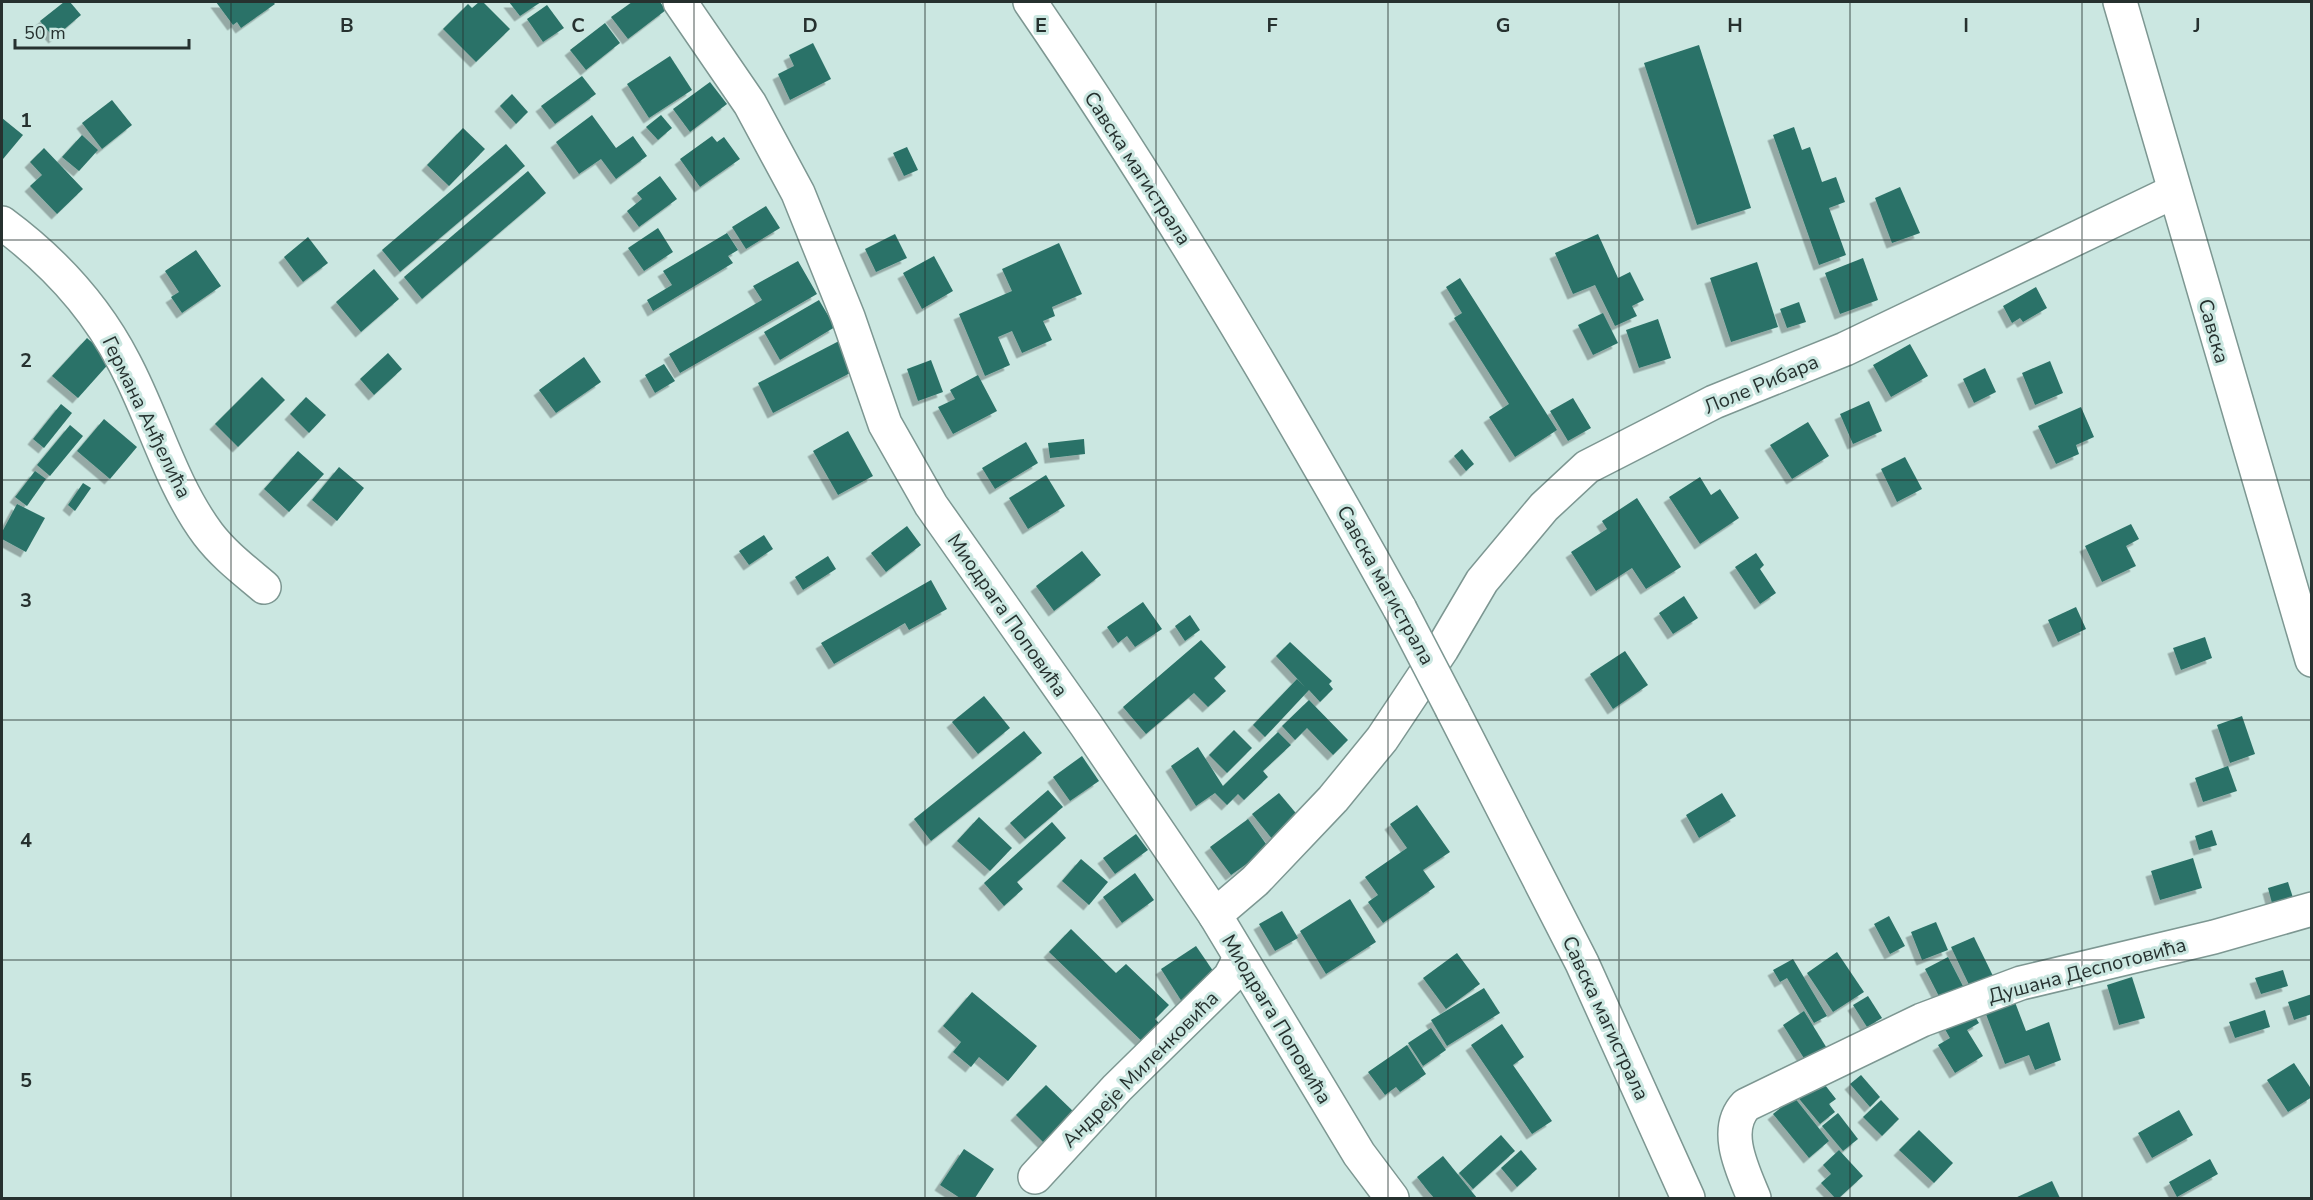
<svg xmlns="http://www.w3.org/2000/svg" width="2313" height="1200" font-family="'Nunito Sans',sans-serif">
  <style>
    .building { fill: #2b7267; filter: url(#shadow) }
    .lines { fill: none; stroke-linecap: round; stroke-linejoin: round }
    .minor-casing { stroke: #7d9792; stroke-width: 36 }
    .major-casing { stroke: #7d9792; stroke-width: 36 }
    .minor { stroke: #fff; stroke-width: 33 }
    .major { stroke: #fff; stroke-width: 33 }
    .major-bridge-casing { stroke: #7d9792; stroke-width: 36; stroke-linecap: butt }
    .major-bridge { stroke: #fff; stroke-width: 33 }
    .grid { fill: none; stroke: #26312f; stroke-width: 1.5; stroke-opacity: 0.55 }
    .labels { text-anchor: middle; stroke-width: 6; stroke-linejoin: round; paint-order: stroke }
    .street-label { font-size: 20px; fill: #26312f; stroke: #cbe7e1 }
    .grid-label { font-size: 20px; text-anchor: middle; font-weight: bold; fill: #26312f; stroke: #cbe7e1; stroke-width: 6; stroke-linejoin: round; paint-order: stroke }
  </style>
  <defs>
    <filter id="shadow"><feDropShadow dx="-5.5" dy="5.5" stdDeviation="0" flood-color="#0004"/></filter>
  </defs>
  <rect width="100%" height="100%" fill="#cbe7e1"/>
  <g class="building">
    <polygon points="64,2 70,2 81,15 54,38 40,21"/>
    <polygon points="216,2 273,2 275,4 241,28 237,22 233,25"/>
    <polygon points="479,2 483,2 510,29 476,62 443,29 468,4 472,8"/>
    <polygon points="509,2 541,2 520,16"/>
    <polygon points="632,2 660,2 666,10 628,39 611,17"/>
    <polygon points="547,5 564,28 543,42 527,19"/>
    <polygon points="605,23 620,43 586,70 570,50"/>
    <polygon points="813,43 831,79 790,100 778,74 794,66 789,55"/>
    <polygon points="1699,45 1751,208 1697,225 1644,63"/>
    <polygon points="670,56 692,90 649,118 627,84"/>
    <polygon points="582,76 596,94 555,124 541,106"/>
    <polygon points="710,82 727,104 690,132 673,109"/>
    <polygon points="512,94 528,112 516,124 500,106"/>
    <polygon points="112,100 132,125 102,149 82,123"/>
    <polygon points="592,115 616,148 633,136 647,156 616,179 601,159 579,174 556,142"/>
    <polygon points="661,115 672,128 658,140 646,127"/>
    <polygon points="2,118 23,135 3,159 2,158"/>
    <polygon points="1794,127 1802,150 1810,147 1822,182 1836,177 1845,202 1829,208 1846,255 1819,265 1773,135"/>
    <polygon points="463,128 485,149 449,186 427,165"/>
    <polygon points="82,135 98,150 79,171 62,157"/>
    <polygon points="712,136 717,142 724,137 740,159 700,187 680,159"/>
    <polygon points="506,144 525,166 400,272 382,250"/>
    <polygon points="907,147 918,170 904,176 893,153"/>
    <polygon points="44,148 83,189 57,214 30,186 42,175 30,162"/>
    <polygon points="528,171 546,193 422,299 404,277"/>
    <polygon points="660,176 677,199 639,227 627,211 642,199 637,193"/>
    <polygon points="1900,187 1920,233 1892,243 1875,198"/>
    <polygon points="766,206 780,228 746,249 732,227"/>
    <polygon points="658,228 673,252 644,271 628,248"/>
    <polygon points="727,233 738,250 728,256 733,263 653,311 647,300 672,285 663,271"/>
    <polygon points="895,234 907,258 876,272 865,249"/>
    <polygon points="1598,234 1618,278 1630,272 1644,300 1632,306 1637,316 1615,326 1595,285 1573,294 1555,253"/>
    <polygon points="308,237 328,263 303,282 284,257"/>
    <polygon points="1059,243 1082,294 1052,307 1055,316 1043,321 1052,340 1022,353 1012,331 998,337 1010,365 985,376 959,314 1012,291 1002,269"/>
    <polygon points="196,250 221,286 182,313 171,297 179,292 165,271"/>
    <polygon points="934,256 953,291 922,309 903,273"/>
    <polygon points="1863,258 1878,300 1840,314 1825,273"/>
    <polygon points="798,261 817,294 680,373 669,354 762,300 753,286"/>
    <polygon points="1757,262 1778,327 1731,342 1710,278"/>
    <polygon points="374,269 399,299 361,332 336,302"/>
    <polygon points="1460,278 1557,430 1515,457 1489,417 1509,404 1454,318 1462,313 1446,287"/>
    <polygon points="2036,287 2047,308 2023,322 2020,318 2012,323 2003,306"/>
    <polygon points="819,300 835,327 780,360 764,332"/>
    <polygon points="1799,302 1806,322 1787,328 1780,309"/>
    <polygon points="1603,313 1618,343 1593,355 1578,325"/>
    <polygon points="1658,319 1671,358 1639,368 1626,330"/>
    <polygon points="87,338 112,360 78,398 52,376"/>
    <polygon points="839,341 854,371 773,413 758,383"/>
    <polygon points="1910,344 1928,376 1891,397 1873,365"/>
    <polygon points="388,353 402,369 374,395 360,379"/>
    <polygon points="584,357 601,382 556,413 539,390"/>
    <polygon points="931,360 943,392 918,401 907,369"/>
    <polygon points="2050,361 2063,393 2035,405 2022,373"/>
    <polygon points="664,364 675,381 655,393 645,375"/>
    <polygon points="1985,368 1996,392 1974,403 1963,379"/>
    <polygon points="978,375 997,411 953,434 938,407 955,399 950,390"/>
    <polygon points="262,377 285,400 238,447 215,424"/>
    <polygon points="306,397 326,415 309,433 290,414"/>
    <polygon points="1573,398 1591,428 1568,441 1550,411"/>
    <polygon points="1869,401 1882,431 1853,444 1840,414"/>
    <polygon points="61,404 72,413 44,448 33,439"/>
    <polygon points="2081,407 2094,437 2076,445 2079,454 2056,464 2038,426"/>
    <polygon points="104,419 137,447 110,479 77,451"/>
    <polygon points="1808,422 1829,456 1792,479 1770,445"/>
    <polygon points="70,425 83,436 50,476 37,465"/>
    <polygon points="848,431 873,476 838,495 813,451"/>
    <polygon points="1084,439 1085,454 1050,458 1048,443"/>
    <polygon points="1026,442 1038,463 995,489 982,468"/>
    <polygon points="1462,449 1474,464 1466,471 1454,456"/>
    <polygon points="298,451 324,474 289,512 264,489"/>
    <polygon points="1905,457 1922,489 1897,502 1881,469"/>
    <polygon points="339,467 364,488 337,521 312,500"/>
    <polygon points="35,471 46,479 27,506 15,497"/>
    <polygon points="1046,475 1065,506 1028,529 1009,498"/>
    <polygon points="1700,477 1711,495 1720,489 1739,518 1700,544 1669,497"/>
    <polygon points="83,483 91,488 75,511 68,505"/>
    <polygon points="1637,498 1681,567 1646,589 1632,568 1596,591 1571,552 1607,529 1602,521"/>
    <polygon points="17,504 45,518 26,552 2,539 2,532"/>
    <polygon points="2131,524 2139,539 2126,546 2136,566 2102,582 2085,546"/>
    <polygon points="907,526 921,545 886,572 871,553"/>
    <polygon points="764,535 773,549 749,565 739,551"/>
    <polygon points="1082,551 1101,575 1054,611 1036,586"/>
    <polygon points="1756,553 1764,565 1760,569 1776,593 1760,604 1735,567"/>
    <polygon points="828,556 836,569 803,590 795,577"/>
    <polygon points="931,580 947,609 909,630 905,623 834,664 821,643"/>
    <polygon points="1684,596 1698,618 1673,634 1659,613"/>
    <polygon points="1143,602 1162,629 1135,647 1127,636 1118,643 1107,627"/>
    <polygon points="2076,607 2086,629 2058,642 2048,620"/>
    <polygon points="1190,615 1200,630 1185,641 1175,626"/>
    <polygon points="2205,637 2212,658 2181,670 2173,648"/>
    <polygon points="1201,640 1226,667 1214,678 1226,691 1208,707 1194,693 1146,734 1123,707"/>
    <polygon points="1290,642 1332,681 1329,684 1333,689 1320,702 1309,690 1265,737 1253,725 1297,679 1305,687 1276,656"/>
    <polygon points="1625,651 1648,685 1613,709 1590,674"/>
    <polygon points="984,696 1010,728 978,754 952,722"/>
    <polygon points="1309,700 1348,740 1333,755 1307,728 1295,740 1282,726"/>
    <polygon points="2242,716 2255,754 2230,763 2217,725"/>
    <polygon points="1234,730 1252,748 1227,773 1209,755"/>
    <polygon points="1024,731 1042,753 931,841 914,819"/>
    <polygon points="1278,732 1291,745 1263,771 1268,777 1244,800 1238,794 1227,805 1215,793 1196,806 1171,766 1198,747 1223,786"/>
    <polygon points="1082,756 1099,781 1070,801 1053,777"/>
    <polygon points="2228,766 2237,791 2203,802 2195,778"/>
    <polygon points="1048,790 1063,807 1025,839 1010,823"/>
    <polygon points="1279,793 1300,818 1273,840 1252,814"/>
    <polygon points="1722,793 1736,816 1699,838 1686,815"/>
    <polygon points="1417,805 1450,852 1423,870 1435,887 1383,923 1368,902 1378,895 1365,877 1407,848 1390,824"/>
    <polygon points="979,817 1012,848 990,871 957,841"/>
    <polygon points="1248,819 1269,848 1231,875 1210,847"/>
    <polygon points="1052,822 1066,838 1017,882 1023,889 1004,906 984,883"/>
    <polygon points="2212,830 2217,845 2199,850 2195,836"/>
    <polygon points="1136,834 1148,850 1115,874 1103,858"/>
    <polygon points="2193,858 2202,888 2160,900 2151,871"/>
    <polygon points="1081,859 1108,882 1089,905 1062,881"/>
    <polygon points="1135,873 1154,900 1122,923 1103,897"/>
    <polygon points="2288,882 2294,901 2273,907 2268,888"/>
    <polygon points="1350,899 1376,942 1326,974 1300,931"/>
    <polygon points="1282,911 1298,938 1275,951 1259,924"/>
    <polygon points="1889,916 1905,946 1890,954 1874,924"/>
    <polygon points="1936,922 1948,950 1922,960 1911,932"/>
    <polygon points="1071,929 1116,973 1126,964 1169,1005 1155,1019 1166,1030 1149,1048 1049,952"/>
    <polygon points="1974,937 1994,978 1971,989 1951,947"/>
    <polygon points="1196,946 1220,981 1184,1005 1161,969"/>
    <polygon points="1837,952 1864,992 1833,1012 1807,973"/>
    <polygon points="1457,953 1480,984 1446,1009 1423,978"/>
    <polygon points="1948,957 1966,992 1943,1004 1925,969"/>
    <polygon points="1793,959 1827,1016 1814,1023 1787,978 1780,982 1773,970"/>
    <polygon points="2283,970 2288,986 2261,994 2255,978"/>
    <polygon points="2132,977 2145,1018 2119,1025 2107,985"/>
    <polygon points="1484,988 1500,1013 1447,1046 1431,1020"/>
    <polygon points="972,992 1037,1046 1008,1081 979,1057 971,1067 953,1052 961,1042 943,1026"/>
    <polygon points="2312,994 2312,1014 2294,1020 2288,1002"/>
    <polygon points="1868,996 1882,1018 1867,1027 1853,1005"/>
    <polygon points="2013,997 2026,1031 2049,1022 2061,1060 2035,1070 2029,1055 2005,1064 1984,1009"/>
    <polygon points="1969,1007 1979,1023 1967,1030 1983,1056 1955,1073 1938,1045 1950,1038 1942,1024"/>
    <polygon points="2265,1010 2270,1027 2235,1038 2229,1022"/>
    <polygon points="1804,1011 1828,1050 1807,1063 1783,1025"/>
    <polygon points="1502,1024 1524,1057 1513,1065 1552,1121 1532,1134 1471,1045"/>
    <polygon points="1431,1028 1446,1050 1423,1066 1408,1043"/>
    <polygon points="1407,1045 1426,1074 1400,1092 1396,1087 1385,1095 1368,1072"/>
    <polygon points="2294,1063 2312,1090 2312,1097 2288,1112 2267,1080"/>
    <polygon points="1861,1075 1880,1097 1870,1107 1850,1084"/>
    <polygon points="1812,1083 1818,1090 1825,1085 1836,1099 1829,1104 1835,1112 1820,1124 1796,1095"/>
    <polygon points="1046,1085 1075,1113 1044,1143 1016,1115"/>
    <polygon points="1794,1097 1829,1141 1809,1158 1773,1114"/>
    <polygon points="1881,1100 1899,1119 1882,1136 1863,1117"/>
    <polygon points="2179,1110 2193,1135 2152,1158 2138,1133"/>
    <polygon points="1838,1113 1858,1139 1843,1151 1822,1126"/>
    <polygon points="1919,1130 1953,1163 1934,1183 1899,1150"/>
    <polygon points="1501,1135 1515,1151 1473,1189 1459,1173"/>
    <polygon points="964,1149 994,1169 975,1198 960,1198 940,1185"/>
    <polygon points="1521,1150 1537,1169 1517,1187 1501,1168"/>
    <polygon points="1839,1150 1863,1176 1839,1198 1835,1198 1821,1183 1831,1174 1823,1165"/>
    <polygon points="1443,1156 1477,1198 1434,1198 1428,1191 1417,1177"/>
    <polygon points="2210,1159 2218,1174 2177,1197 2169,1182"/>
    <polygon points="2052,1181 2060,1198 2015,1198"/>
  </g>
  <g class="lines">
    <defs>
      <g id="minor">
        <polyline points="680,2 750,104 798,193 848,317 885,424 931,505 1086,725 1215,915 1359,1154 1392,1198"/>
        <polyline points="2120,2 2312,660"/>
        <path d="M 2,223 C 52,260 95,306 124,362 C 154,418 170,483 208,534 C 224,555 244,570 264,587"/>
        <polyline points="1215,915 1255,881 1333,799 1382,739 1442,649 1482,581 1544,507 1587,467 1714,402 1845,349 2173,192"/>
        <polyline points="1035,1177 1117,1088 1230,977 1240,958"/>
        <path d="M 1754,1198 C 1743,1171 1722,1130 1746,1105 L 1922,1020 L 2021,983 L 2214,937 L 2312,909"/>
      </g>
      <g id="major">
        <path d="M 1030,2 C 1164,197 1285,402 1400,609"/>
        <polyline points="1452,709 1582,963 1688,1198"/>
      </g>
    </defs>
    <use href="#minor" class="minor-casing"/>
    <use href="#major" class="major-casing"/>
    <use href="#minor" class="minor"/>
    <use href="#major" class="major"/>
    <defs>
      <polyline id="major-bridge" points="1400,609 1452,709"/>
    </defs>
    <use href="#major-bridge" class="major-bridge-casing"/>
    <use href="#major-bridge" class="major-bridge"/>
  </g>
  <path class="grid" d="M 231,2 L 231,1198M 463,2 L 463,1198M 694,2 L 694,1198M 925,2 L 925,1198M 1156,2 L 1156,1198M 1388,2 L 1388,1198M 1619,2 L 1619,1198M 1850,2 L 1850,1198M 2082,2 L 2082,1198M 2,240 L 2312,240M 2,480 L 2312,480M 2,720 L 2312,720M 2,960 L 2312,960"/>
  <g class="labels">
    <g class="street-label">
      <text transform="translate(1138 168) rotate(57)" y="7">Савска магистрала</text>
      <text transform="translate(2214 331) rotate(74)" y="7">Савска</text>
      <text transform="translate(1761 384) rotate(-23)" y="7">Лоле Рибара</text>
      <text transform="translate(147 417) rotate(64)" y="7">Германа Анђелића</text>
      <text transform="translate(1386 585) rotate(61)" y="7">Савска магистрала</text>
      <text transform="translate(1008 615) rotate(55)" y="7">Миодрага Поповића</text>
      <text transform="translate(2087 970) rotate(-15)" y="7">Душана Деспотовића</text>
      <text transform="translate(1606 1018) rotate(65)" y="7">Савска магистрала</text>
      <text transform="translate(1277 1019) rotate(59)" y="7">Миодрага Поповића</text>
      <text transform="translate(1140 1069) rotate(-45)" y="7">Андреје Миленковића</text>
    </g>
  </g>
  <g class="grid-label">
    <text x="347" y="32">B</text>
    <text x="578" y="32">C</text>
    <text x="810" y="32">D</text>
    <text x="1041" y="32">E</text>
    <text x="1272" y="32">F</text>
    <text x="1503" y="32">G</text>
    <text x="1735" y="32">H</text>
    <text x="1966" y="32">I</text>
    <text x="2197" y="32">J</text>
    <text x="26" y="127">1</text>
    <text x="26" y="367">2</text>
    <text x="26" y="607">3</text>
    <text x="26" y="847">4</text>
    <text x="26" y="1087">5</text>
  </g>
  <rect width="2313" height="1200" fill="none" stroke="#26312f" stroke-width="6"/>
  <path d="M15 39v9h174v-9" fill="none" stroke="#26312f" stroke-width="3"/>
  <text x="24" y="39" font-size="18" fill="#26312f" stroke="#cbe7e1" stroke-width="4.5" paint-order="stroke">50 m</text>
</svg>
